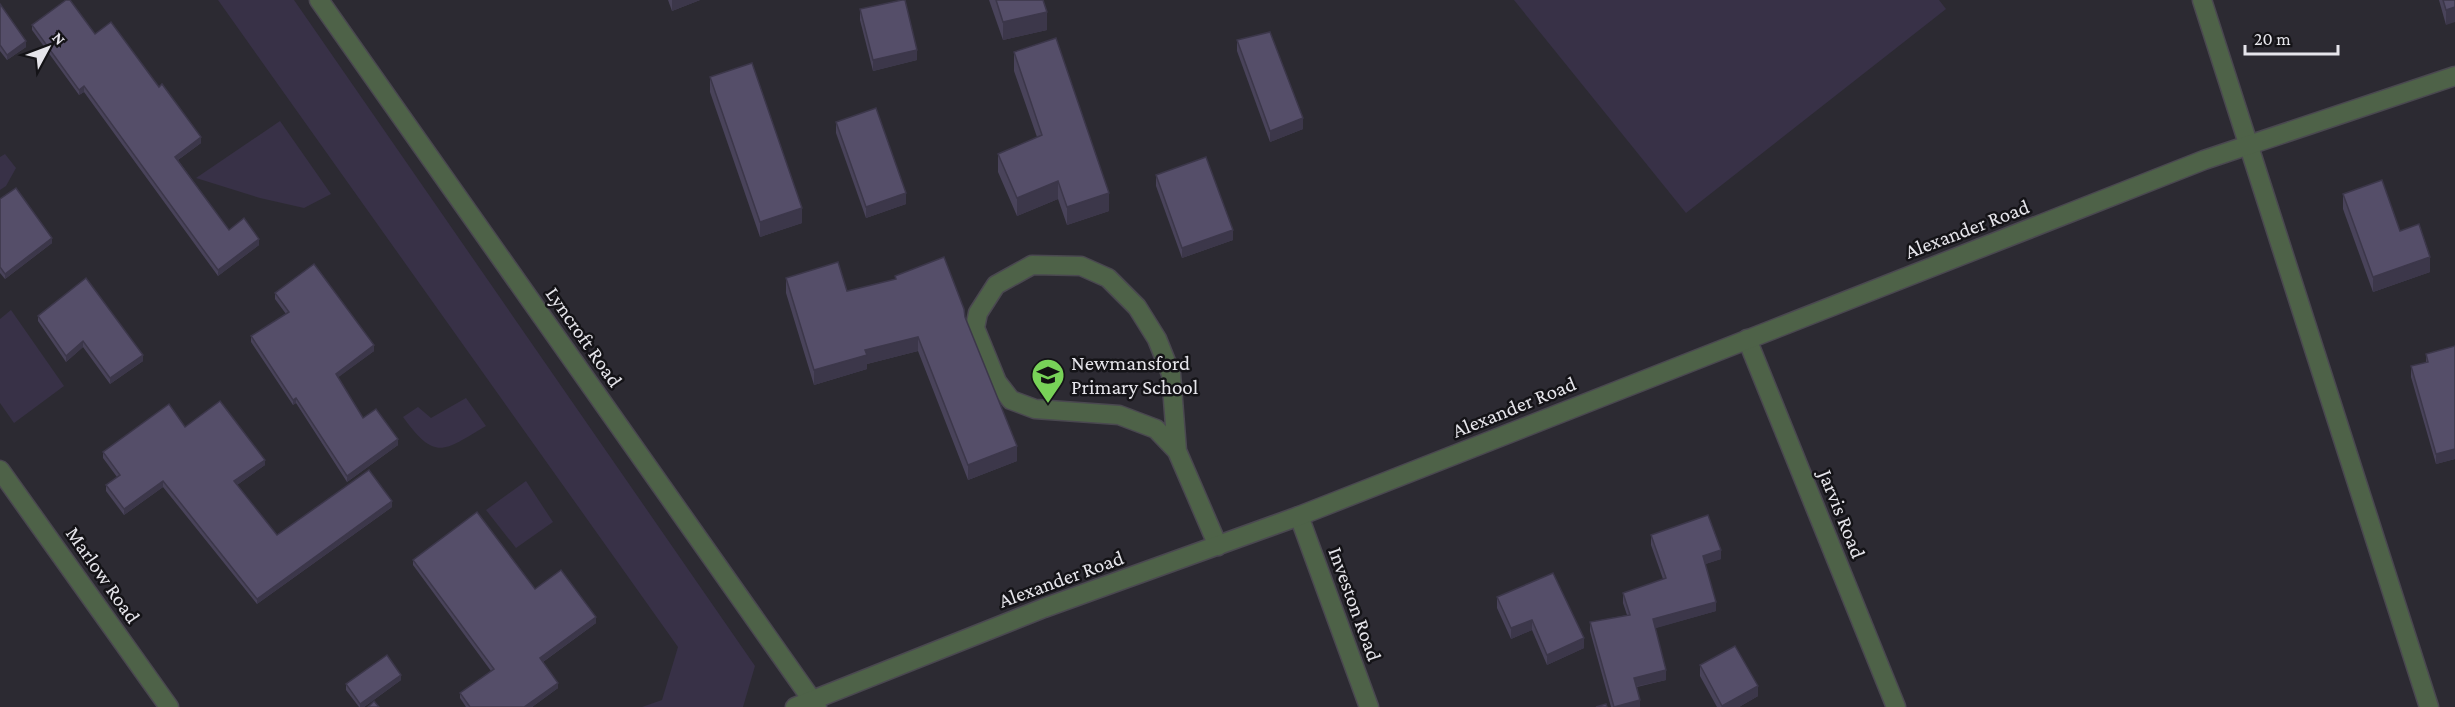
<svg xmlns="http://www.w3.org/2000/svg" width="2455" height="707" font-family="'Crimson Pro',serif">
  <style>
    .green { fill: #383147 }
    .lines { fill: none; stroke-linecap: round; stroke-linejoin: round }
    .minor-casing { stroke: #4a4850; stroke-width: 21 }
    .minor { stroke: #4e6248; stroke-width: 18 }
    .wall { fill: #49435a }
    .shaded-wall { fill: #3c374a }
    .building { fill: #554e69; stroke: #3c374a; stroke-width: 1.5 }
    .labels { text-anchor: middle; stroke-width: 5; stroke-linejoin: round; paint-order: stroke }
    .street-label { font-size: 21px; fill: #e6e5eb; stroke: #141317 }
    .poi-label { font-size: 21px; fill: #e6e5eb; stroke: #141317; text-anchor: start }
  </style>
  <rect width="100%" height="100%" fill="#2c2a32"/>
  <g class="green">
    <polygon points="218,0 294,0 755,666 743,707 642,707 662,700 678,647"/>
    <polygon points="1514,0 1939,0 1946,9 1686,213"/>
    <polygon points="280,121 331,194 304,208 260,198 196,178"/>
    <polygon points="5,154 16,168 6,186 0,190 0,157"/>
    <polygon points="11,310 64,386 14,423 0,403 0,319"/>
    <path d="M 466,398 L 486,426 C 443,451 436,462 403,417 L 418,407 L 431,418 Z"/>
    <polygon points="526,481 553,522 516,548 486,510"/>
  </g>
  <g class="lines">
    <defs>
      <g id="minor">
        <polyline points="319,0 817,707"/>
        <polyline points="2202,0 2429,707"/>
        <polyline points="1747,339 1896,707"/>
        <polyline points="1177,451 1171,374 1157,339 1137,307 1108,278 1081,266 1032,265 996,285 978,313 975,328 997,382 1011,400 1035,409 1119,415 1156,429 1177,451 1218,546"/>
        <polyline points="0,470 169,707"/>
        <polyline points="1299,516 1369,707"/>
        <polyline points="795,707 1044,608 1299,516 2204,160 2455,76"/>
      </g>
    </defs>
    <use href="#minor" class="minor-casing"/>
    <use href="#minor" class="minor"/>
  </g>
  <g class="wall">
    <polygon points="668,0 700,0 672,11"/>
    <polygon points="989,0 1043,0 1047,30 1003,40"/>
    <polygon points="2439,0 2455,0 2446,25"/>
    <polygon points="0,4 26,47 7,60 0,51"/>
    <polygon points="860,9 917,60 873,71 860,20"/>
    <polygon points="32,25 95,34 159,87 201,143 178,160 229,230 259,245 218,276 84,92 79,95 32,30"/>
    <polygon points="1237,40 1303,129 1270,142 1237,51"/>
    <polygon points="1014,52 1109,211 1067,225 1058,199 1017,216 998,172 998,154 1037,137 1014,71"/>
    <polygon points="710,77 802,223 760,237 710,92"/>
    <polygon points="836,122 906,204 866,218 836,133"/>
    <polygon points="1156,175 1233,240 1182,258 1156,186"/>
    <polygon points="2343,194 2400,231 2430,272 2373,292 2343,209"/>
    <polygon points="0,199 52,243 5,279 0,273"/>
    <polygon points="895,276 965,317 1017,461 968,480 918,351 867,364 867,369 814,385 786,293 786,278 847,291 895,279"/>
    <polygon points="275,293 374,351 338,377 363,418 398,445 347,482 296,403 293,405 251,342 251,336 286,314 275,299"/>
    <polygon points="38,316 143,361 110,384 83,347 66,362 38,321"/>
    <polygon points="2455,346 2455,459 2436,464 2411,377 2411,366 2426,363 2426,354"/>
    <polygon points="185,427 265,465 237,485 277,535 392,507 257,604 163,487 124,515 106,491 106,485 117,477 103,458 103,452"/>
    <polygon points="1651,535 1721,559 1705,564 1716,611 1655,628 1666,680 1637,687 1640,707 1611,707 1590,631 1590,622 1627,615 1623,603 1623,593 1663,579 1651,545"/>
    <polygon points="413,560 535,589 596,623 543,662 558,688 532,707 466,707 460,698 460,693 491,671 413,565"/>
    <polygon points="1497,597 1584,648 1547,665 1532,630 1511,639 1497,608"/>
    <polygon points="1700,665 1758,696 1739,707 1717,707 1700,676"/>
    <polygon points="401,680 364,707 359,707 346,690 346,684"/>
  </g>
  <g class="shaded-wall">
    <polygon points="672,0 700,0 672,11"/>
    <polygon points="2455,7 2455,22 2446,25 2446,10"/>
    <polygon points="1047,12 1047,30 1003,40 1003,22"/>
    <polygon points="26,41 26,47 7,60 7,55"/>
    <polygon points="917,50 917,60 873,71 873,60"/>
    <polygon points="84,86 84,92 79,95 79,90"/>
    <polygon points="1303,118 1303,129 1270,142 1270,131"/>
    <polygon points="201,137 201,143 175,162 175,157"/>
    <polygon points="1058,181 1058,199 1017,216 1017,198"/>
    <polygon points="906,193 906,204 866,218 866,207"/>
    <polygon points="1109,193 1109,211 1067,225 1067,207"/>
    <polygon points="802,208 802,223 760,237 760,222"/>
    <polygon points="1233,230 1233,240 1182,258 1182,248"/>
    <polygon points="52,238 52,243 5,279 5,274"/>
    <polygon points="259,239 259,245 218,276 218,270"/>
    <polygon points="2430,257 2430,272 2373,292 2373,277"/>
    <polygon points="918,337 918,351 867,364 867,369 814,385 814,370 865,350"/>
    <polygon points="83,341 83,347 66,362 66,356"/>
    <polygon points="374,345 374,351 336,379 336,374"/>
    <polygon points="143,355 143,361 110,384 110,378"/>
    <polygon points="296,398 296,403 293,405 293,400"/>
    <polygon points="398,439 398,445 347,482 347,476"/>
    <polygon points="1017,446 1017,461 968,480 968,465"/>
    <polygon points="2455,449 2455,459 2436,464 2436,454"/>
    <polygon points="265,460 265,465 234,487 234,481"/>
    <polygon points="163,481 163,487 124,515 124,509"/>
    <polygon points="392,501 392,507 257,604 257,599"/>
    <polygon points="1721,550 1721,559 1703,565 1703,556"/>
    <polygon points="1716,602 1716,611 1653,629 1653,619"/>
    <polygon points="596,617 596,623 540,664 540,658"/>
    <polygon points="1532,620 1532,630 1511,639 1511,628"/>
    <polygon points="1584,638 1584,648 1547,665 1547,655"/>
    <polygon points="1666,670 1666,680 1634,687 1634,678"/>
    <polygon points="401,675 401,680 364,707 360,707 360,704"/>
    <polygon points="558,683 558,688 532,707 524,707"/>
    <polygon points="1758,686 1758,696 1739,707 1722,707 1722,706"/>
    <polygon points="1640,700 1640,707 1614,707"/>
  </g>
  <g class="building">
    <polygon points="66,0 70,0 95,34 111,22 159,87 162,84 201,137 175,157 229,230 244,218 259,239 218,270 84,86 79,90 32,25"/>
    <polygon points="902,0 905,0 917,50 873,60 860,9"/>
    <polygon points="996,0 1043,0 1047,12 1003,22"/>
    <polygon points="2443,0 2455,0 2455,7 2446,10"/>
    <polygon points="0,4 26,41 7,55 0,45"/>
    <polygon points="1270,32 1303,118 1270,131 1237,40"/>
    <polygon points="1056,38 1109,193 1067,207 1058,181 1017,198 998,154 1042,135 1014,52"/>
    <polygon points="752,63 802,208 760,222 710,77"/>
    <polygon points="876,108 906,193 866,207 836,122"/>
    <polygon points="1206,157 1233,230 1182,248 1156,175"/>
    <polygon points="2382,180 2400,231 2419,224 2430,257 2373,277 2343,194"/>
    <polygon points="16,188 52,238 5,274 0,267 0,199"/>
    <polygon points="944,257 964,309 965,317 1017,446 968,465 918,337 865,350 867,355 814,370 786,278 838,262 847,291 896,279 895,276"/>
    <polygon points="314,264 374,345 336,374 363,418 376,409 398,439 347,476 296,398 293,400 251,336 289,312 275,293"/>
    <polygon points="86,278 143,355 110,378 83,341 66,356 38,316"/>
    <polygon points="2455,346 2455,449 2436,454 2411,366 2428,362 2426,354"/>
    <polygon points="220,401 265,460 234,481 277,535 369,470 392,501 257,599 163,481 124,509 106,485 120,475 103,452 169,404 185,427"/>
    <polygon points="477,512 535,589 561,570 596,617 540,658 558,683 524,707 470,707 460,693 494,669 413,560"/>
    <polygon points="1708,515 1721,550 1703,556 1716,602 1653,619 1666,670 1634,678 1640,700 1614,707 1590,622 1630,615 1623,593 1666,578 1651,535"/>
    <polygon points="1553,573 1584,638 1547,655 1532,620 1511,628 1497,597"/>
    <polygon points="1735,646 1758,686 1722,706 1700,665"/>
    <polygon points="387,655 401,675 360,704 346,684"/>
    <polygon points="374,701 379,707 368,707"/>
    <polygon points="1606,704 1607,707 1596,707"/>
  </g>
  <defs>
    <symbol id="school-pin" viewBox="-11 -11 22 30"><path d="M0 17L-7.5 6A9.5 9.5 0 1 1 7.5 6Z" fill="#78d258" stroke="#141317"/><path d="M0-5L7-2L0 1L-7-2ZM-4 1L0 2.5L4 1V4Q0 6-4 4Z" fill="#111"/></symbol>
  </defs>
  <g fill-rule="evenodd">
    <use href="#school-pin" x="1029" y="356" width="38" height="52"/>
  </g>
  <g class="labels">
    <g class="street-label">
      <text transform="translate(1967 229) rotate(-21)" y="7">Alexander Road</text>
      <text transform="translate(584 337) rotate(55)" y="7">Lyncroft Road</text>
      <text transform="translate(1514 407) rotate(-22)" y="7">Alexander Road</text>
      <text transform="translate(1842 514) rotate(68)" y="7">Jarvis Road</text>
      <text transform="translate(103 575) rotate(55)" y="7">Marlow Road</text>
      <text transform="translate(1061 579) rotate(-20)" y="7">Alexander Road</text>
      <text transform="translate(1355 604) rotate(70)" y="7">Investon Road</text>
    </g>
    <g class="poi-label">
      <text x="1071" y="370">Newmansford<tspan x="1071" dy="24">Primary School</tspan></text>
    </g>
  </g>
  <g transform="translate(48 48) rotate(49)" stroke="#141317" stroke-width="4.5" paint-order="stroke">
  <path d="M0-4.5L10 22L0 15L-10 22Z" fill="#e6e5eb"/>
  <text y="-9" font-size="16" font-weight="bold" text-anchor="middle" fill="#e6e5eb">N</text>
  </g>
  <path d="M2245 45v9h93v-9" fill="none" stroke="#e6e5eb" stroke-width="3"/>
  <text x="2254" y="45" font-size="18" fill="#e6e5eb" stroke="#141317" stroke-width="4.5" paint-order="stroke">20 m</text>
</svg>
